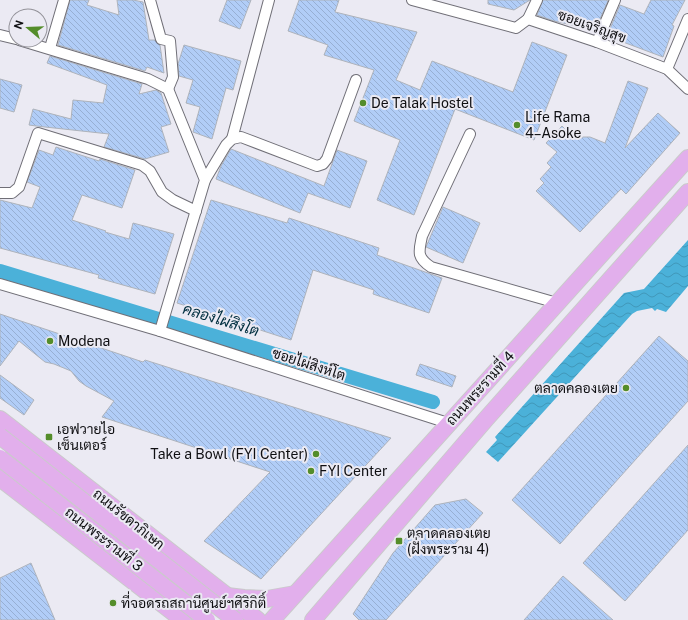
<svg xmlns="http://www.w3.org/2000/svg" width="688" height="620" font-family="'Public Sans',Sarabun,sans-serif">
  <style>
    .water { fill: url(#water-waves) }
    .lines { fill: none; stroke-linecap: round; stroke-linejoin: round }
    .canal { stroke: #4bb1d9; stroke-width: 14 }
    .building { fill: url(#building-back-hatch); stroke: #aeb3bb }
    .street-casing { stroke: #706f77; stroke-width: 12 }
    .primary-casing { stroke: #cacacb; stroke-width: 18 }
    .street { stroke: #fff; stroke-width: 10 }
    .primary { stroke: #e2afec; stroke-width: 16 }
    .primary-bridge-casing { stroke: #cacacb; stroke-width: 18; stroke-linecap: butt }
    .primary-bridge { stroke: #e2afec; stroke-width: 16 }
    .poi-dot { fill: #548d2a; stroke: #ebeaf3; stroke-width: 1.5 }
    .labels { text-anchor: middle; stroke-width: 4; stroke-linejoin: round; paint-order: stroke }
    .street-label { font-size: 14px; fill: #0f0f12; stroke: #ebeaf3 }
    .poi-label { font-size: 14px; fill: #0f0f12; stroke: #ebeaf3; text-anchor: start }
    .water-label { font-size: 15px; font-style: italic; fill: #002e3f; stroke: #ebeaf3 }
  </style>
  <defs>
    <pattern id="water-waves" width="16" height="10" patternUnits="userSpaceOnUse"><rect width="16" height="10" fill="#4bb1d9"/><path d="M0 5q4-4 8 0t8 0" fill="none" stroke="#4097b9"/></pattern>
    <pattern id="building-back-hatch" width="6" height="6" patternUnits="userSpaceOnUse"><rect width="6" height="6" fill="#b1cdf7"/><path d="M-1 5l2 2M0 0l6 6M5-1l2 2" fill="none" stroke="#97afd3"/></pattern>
  </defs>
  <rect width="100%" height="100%" fill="#ebeaf3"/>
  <polygon class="water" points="688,240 688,286 666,312 657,309 655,311 652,308 637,311 632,314 498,462 486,452 497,440 495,437 624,293 644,289"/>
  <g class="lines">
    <polyline class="canal" points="0,271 433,402"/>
  </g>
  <g class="building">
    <polygon points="70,0 89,0 87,5 119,15 117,0 133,0 143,2 149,40 155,40 160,45 164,73 147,67 145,71 58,45"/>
    <polygon points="227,0 251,0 240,29 219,21"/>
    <polygon points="299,0 339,0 335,12 417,32 396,80 420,90 432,61 513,92 532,42 567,55 534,140 455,109 414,215 377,200 400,140 354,121 374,70 324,55 328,45 288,31"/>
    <polygon points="488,0 530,0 514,10 488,4"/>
    <polygon points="543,0 606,0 608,1 595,30 554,21 537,15"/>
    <polygon points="651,0 685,0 672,25 674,26 663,57 607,36 620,5 644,14"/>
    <polygon points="184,45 241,61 233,90 226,88 212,139 193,132 200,107 186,103 193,80 179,76 178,64"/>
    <polygon points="50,56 142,84 139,94 156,90 161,93 171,124 161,127 169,152 145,159 104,147 109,134 36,126 29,125 33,109 71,119 73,100 103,103 107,85 47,63"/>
    <polygon points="0,79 22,85 14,112 0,108"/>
    <polygon points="628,81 648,88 625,148 658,113 680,133 626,194 621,189 580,232 536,191 544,183 540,179 551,167 547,163 557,152 546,143 562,126 569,133 571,131 579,139 583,137 590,137 605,143"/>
    <polygon points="56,147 99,161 100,159 135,170 122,208 82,195 72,220 106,231 105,232 129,239 133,223 174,234 155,294 98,278 99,275 0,248 0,200 32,208 40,187 27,182 39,150 53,155"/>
    <polygon points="231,149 324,186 337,150 367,161 350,208 308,193 300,213 216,179 221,166"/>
    <polygon points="211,200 287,223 289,218 379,248 377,255 442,278 429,313 373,294 374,290 313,270 291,340 177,303"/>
    <polygon points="443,207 480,223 463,263 426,247"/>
    <polygon points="0,314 143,362 145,360 391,438 261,579 204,541 270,472 102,417 114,401 86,386 79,381 71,371 54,364 45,362 19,341 0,366"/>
    <polygon points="659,336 688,361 688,401 560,544 512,500"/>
    <polygon points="420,364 456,376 452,387 416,375"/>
    <polygon points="0,375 34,400 24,415 0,398"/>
    <polygon points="688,445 688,530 625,601 583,563"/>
    <polygon points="466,499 483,513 386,620 359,620 353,614 393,553 435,505"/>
    <polygon points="31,563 55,620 0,620 0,578"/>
    <polygon points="563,576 613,620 524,620"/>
  </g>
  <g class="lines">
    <defs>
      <g id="street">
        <polyline points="150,0 161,39 170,41 173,77 168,89"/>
        <polyline points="412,0 516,28 528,19 597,42 667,69 688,89"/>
        <polyline points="528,19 537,0"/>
        <polyline points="0,35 16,39"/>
        <polyline points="19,40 148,79 168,89 205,180 160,331"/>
        <polyline points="597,42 615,0"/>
        <polyline points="50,48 64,0"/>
        <polyline points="667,69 688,19"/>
        <path d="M 470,134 L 422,236 C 419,251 416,257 431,267 L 557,303"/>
        <polyline points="232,139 269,0"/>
        <polyline points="205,180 226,145 232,139 241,137 317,166 323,164 327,159 356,80"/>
        <polyline points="0,193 12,193 19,187 38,133 142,165 150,171 162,192 173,200 196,211"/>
        <polyline points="0,284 160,331 448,423"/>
      </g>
      <g id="primary">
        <polyline points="0,419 258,620"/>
        <polyline points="0,478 183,620"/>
        <polyline points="227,596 244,598 267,599 295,594"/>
        <polyline points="272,620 688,158"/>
        <polyline points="313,620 486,419 688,192"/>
      </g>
    </defs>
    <use href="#street" class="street-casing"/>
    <use href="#primary" class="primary-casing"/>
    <use href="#street" class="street"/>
    <use href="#primary" class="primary"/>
    <defs>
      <g id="primary-bridge">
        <polyline points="0,436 235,620"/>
        <polyline points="0,458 207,620"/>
      </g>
    </defs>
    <use href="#primary-bridge" class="primary-bridge-casing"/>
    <use href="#primary-bridge" class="primary-bridge"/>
  </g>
  <g class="poi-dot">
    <circle cx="363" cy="103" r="4"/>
    <circle cx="517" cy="125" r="4"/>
    <circle cx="50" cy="341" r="4"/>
    <circle cx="626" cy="388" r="4"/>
    <rect x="45" y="433" width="8" height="8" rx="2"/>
    <circle cx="316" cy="454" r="4"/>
    <circle cx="311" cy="471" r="4"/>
    <rect x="395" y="537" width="8" height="8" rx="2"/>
    <circle cx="113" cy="603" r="4"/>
  </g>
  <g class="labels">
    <g class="street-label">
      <text transform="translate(592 26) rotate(20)" y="5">ซอยเจริญสุข</text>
      <text transform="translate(309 364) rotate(18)" y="5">ซอยไผ่สิงห์โต</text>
      <text transform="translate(480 388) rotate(-48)" y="5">ถนนพระรามที่ 4</text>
      <text transform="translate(129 519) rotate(39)" y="5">ถนนรัชดาภิเษก</text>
      <text transform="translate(104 539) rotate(38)" y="5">ถนนพระรามที่ 3</text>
    </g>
    <g class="poi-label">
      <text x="371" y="108">De Talak Hostel</text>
      <text x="525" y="122">Life Rama<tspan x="525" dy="16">4–Asoke</tspan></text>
      <text x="58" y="346">Modena</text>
      <text x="618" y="393" text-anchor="end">ตลาดคลองเตย</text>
      <text x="57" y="434">เอฟวายไอ<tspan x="57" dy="16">เซ็นเตอร์</tspan></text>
      <text x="308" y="459" text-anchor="end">Take a Bowl (FYI Center)</text>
      <text x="319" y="476">FYI Center</text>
      <text x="407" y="538">ตลาดคลองเตย<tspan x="407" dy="16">(ฝั่งพระราม 4)</tspan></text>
      <text x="121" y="608">ที่จอดรถสถานีศูนย์ฯศิริกิติ์</text>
    </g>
    <g class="water-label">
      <text transform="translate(221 320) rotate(17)" y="5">คลองไผ่สิงโต</text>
    </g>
  </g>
  <g transform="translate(28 28) rotate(289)"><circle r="19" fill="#ebeaf3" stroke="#939299"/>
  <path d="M0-3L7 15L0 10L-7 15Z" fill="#548d2a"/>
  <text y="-6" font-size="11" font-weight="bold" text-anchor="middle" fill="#0f0f12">N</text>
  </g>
</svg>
